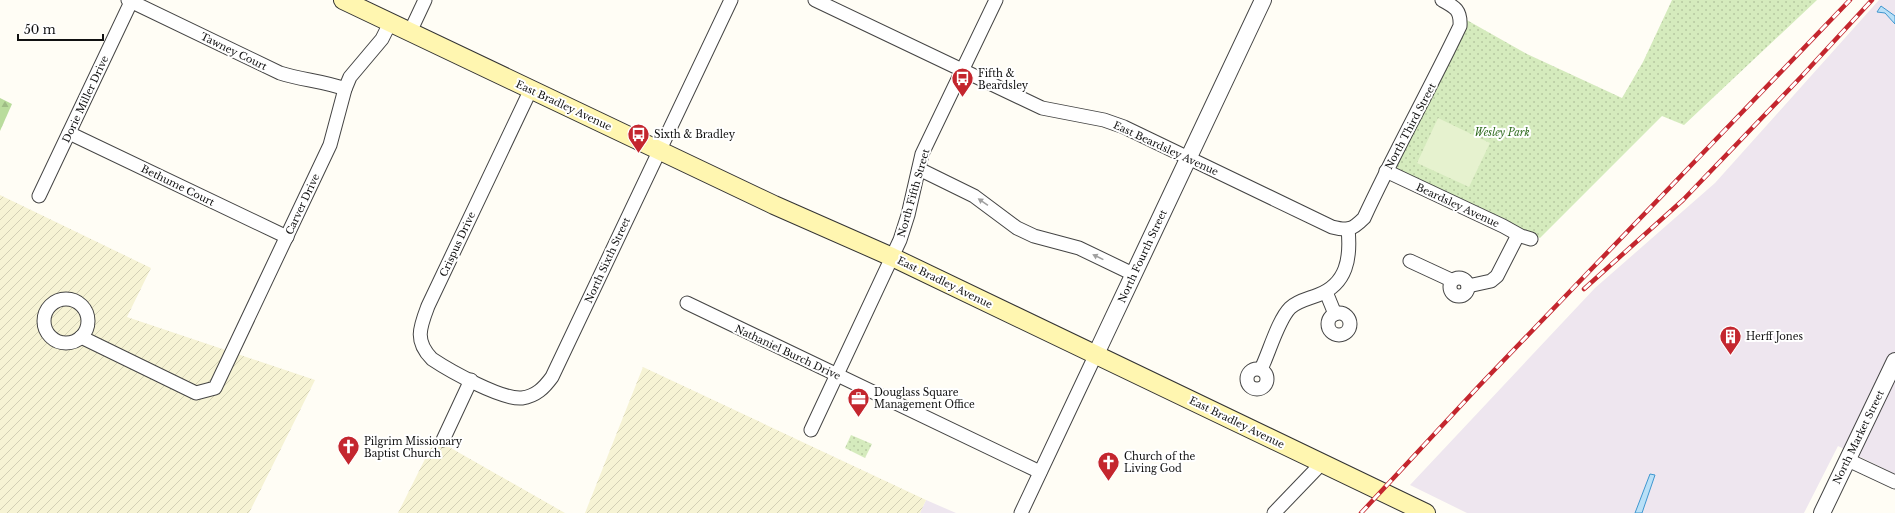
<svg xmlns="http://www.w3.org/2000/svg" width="1895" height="513" font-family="'Libre Baskerville',serif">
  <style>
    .industrial { fill: #eee6ef }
    .farmland { fill: url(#farmland-furrows) }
    .grass { fill: url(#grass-dots) }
    .forest { fill: url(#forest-firs) }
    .pitch { fill: #e6f2cf }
    .water { fill: #b9e0f7; stroke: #3f96cf }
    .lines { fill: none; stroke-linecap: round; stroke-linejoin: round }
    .minor-casing { stroke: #444; stroke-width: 15 }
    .tertiary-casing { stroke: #444; stroke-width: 18 }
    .secondary-casing { stroke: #333; stroke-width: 20 }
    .minor { stroke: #fff; stroke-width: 13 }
    .tertiary { stroke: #fff; stroke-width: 16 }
    .secondary { stroke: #fff6b0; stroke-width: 18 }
    .rail-casing { stroke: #c4262e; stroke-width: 4.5 }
    .rail { stroke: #fff; stroke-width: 3; stroke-dasharray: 9; stroke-linecap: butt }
    .oneway { fill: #a0a0a0 }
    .labels { text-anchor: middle; stroke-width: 4; stroke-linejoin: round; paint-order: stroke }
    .street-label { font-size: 10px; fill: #111; stroke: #fff }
    .poi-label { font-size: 10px; fill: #111; stroke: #fff; text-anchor: start }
    .park-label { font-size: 10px; font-style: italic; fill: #2f6b1f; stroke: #fff }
  </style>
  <defs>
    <pattern id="farmland-furrows" width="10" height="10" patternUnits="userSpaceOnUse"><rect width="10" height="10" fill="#f6f3d4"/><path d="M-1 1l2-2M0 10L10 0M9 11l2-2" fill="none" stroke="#d2cfb5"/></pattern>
    <pattern id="grass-dots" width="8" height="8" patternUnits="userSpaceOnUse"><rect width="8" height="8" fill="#d5ebbd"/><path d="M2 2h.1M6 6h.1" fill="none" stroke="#b6c8a1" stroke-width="1.8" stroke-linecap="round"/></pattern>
    <pattern id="forest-firs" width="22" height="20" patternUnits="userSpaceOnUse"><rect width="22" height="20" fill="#b9dc9c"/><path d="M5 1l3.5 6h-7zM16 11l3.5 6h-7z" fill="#9ebc85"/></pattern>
  </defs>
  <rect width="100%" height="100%" fill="#fffdf5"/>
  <g class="industrial">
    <polygon points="1879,0 1895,0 1895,474 1838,446 1804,513 1467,513 1410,485 1595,288 1715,183"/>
    <polygon points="926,500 956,513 920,513"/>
  </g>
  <g class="farmland">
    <polygon points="0,195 151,268 127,317 315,380 249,513 0,513"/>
    <polygon points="643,367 926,500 920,513 585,513"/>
    <polygon points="435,439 565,513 398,513"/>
  </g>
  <g class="grass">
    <polygon points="1672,0 1817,0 1684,125 1662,116 1540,238 1386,171 1465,19 1527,54 1622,98 1643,62"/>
    <polygon points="851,435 872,444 865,458 845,448"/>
  </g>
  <polygon class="forest" points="0,98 12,104 0,131"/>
  <polygon class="pitch" points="1438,118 1490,143 1469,187 1417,163"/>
  <g class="water">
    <polygon points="1881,6 1895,16 1895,24 1885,13 1877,12"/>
    <polygon points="1650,474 1655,475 1642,513 1635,513"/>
  </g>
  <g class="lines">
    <defs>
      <g id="minor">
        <path d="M 128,0 L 280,73 C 301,80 324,81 345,89"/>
        <path d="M 815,0 L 1042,108 L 1104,120 L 1124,127 L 1332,227 C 1348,231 1352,230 1364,218 C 1394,153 1429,91 1460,26 C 1461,10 1455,7 1442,0"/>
        <polyline points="410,32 425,0"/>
        <path d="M 531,89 L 428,306 C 420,327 414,341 432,359 C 450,371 502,400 522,398 C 536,396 544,388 552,377 L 731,0"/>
        <polyline points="69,133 287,237"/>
        <polyline points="919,169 974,196 1017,228 1034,236 1079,248 1133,274"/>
        <polyline points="1386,171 1503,226 1521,236 1531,239"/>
        <polyline points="39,196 131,2"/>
        <polyline points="1410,261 1451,280"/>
        <circle cx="1459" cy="287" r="9"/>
        <polyline points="1468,286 1491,281 1497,276 1518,235"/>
        <polyline points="1326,292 1335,314"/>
        <circle cx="66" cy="321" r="22"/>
        <polyline points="687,303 1040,472"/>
        <circle cx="1339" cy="324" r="11"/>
        <polyline points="81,337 196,393 215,388 330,145 345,89 350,77 382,39 390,23"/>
        <circle cx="1257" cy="379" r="10"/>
        <path d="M 1261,369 C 1269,353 1278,320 1290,308 C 1297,301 1308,299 1318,295 C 1347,284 1351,258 1348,229"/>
        <polyline points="811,430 900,240 908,215 922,154 996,0"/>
        <polyline points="443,440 471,380"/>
        <polyline points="1848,460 1895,482"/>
        <polyline points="1021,513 1096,354"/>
        <polyline points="1274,513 1322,463"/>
      </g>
      <g id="tertiary">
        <polyline points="1096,354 1263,0"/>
        <polyline points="1822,513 1895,361"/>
      </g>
      <polyline id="secondary" points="343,0 774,205 892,257 1426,513"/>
    </defs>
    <use href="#minor" class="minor-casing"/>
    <use href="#tertiary" class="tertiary-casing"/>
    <use href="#secondary" class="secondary-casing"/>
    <use href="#minor" class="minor"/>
    <use href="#tertiary" class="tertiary"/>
    <use href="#secondary" class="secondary"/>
    <defs>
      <g id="rail">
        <polyline points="1584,289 1683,200 1801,77 1872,0"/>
        <polyline points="1361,513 1479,386 1850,0"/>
      </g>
    </defs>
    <use href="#rail" class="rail-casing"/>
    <use href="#rail" class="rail"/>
  </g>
  <defs><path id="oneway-solid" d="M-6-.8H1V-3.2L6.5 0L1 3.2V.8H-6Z"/></defs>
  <g class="oneway">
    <use href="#oneway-solid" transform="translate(983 202) rotate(-146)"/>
    <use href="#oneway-solid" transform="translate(1098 257) rotate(-154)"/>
  </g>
  <defs>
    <symbol id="bus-pin" viewBox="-11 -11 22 30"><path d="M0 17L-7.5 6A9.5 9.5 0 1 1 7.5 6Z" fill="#c4262e" stroke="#fff"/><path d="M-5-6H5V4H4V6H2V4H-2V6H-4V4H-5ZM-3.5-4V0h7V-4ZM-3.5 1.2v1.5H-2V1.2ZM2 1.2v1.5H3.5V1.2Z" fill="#fff"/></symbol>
    <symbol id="building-pin" viewBox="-11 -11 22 30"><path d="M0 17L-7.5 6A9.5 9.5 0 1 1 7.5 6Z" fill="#c4262e" stroke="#fff"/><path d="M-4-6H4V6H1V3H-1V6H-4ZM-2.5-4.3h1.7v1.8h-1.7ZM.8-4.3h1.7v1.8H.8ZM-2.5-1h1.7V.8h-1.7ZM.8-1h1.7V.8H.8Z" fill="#fff"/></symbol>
    <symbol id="office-pin" viewBox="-11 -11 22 30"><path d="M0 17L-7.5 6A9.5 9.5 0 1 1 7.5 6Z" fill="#c4262e" stroke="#fff"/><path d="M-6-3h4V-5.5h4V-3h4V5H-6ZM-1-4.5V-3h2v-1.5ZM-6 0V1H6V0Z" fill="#fff"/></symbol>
    <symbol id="church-pin" viewBox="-11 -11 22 30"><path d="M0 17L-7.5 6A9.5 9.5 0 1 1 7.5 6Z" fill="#c4262e" stroke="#fff"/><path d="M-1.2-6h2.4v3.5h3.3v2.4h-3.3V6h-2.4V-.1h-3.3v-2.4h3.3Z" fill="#fff"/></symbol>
  </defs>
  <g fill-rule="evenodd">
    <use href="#bus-pin" x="950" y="66" width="25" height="34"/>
    <use href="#bus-pin" x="626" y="122" width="25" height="34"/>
    <use href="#building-pin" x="1718" y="324" width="25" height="34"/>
    <use href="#office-pin" x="846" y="386" width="25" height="34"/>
    <use href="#church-pin" x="336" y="434" width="25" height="34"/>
    <use href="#church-pin" x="1096" y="450" width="25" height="34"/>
  </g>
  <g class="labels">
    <g class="street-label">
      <text transform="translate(234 51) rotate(26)" y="4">Tawney Court</text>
      <text transform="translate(85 99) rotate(-65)" y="4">Dorie Miller Drive</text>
      <text transform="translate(564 105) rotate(25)" y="4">East Bradley Avenue</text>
      <text transform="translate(1410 126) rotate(-62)" y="4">North Third Street</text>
      <text transform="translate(1166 148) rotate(25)" y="4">East Beardsley Avenue</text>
      <text transform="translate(178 185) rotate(26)" y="4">Bethume Court</text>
      <text transform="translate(913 193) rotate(-74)" y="4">North Fifth Street</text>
      <text transform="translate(302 204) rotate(-65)" y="4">Carver Drive</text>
      <text transform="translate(1458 205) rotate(25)" y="4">Beardsley Avenue</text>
      <text transform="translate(457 244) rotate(-65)" y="4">Crispus Drive</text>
      <text transform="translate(1142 256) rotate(-65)" y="4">North Fourth Street</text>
      <text transform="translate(607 260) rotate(-65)" y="4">North Sixth Street</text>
      <text transform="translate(945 282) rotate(26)" y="4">East Bradley Avenue</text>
      <text transform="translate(788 352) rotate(25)" y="4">Nathaniel Burch Drive</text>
      <text transform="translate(1237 422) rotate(26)" y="4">East Bradley Avenue</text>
      <text transform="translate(1858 437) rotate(-64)" y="4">North Market Street</text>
    </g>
    <g class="poi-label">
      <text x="978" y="77">Fifth &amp;<tspan x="978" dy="12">Beardsley</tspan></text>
      <text x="654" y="138">Sixth &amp; Bradley</text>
      <text x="1746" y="340">Herff Jones</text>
      <text x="874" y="396">Douglass Square<tspan x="874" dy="12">Management Office</tspan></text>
      <text x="364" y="445">Pilgrim Missionary<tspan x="364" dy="12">Baptist Church</tspan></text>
      <text x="1124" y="460">Church of the<tspan x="1124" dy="12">Living God</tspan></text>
    </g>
    <g class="park-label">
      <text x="1502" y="136">Wesley Park</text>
    </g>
  </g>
  <path d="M18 34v6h85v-6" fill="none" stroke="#111111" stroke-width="2"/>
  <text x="24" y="34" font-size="12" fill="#111111" stroke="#ffffff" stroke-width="3" paint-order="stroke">50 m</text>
</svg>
